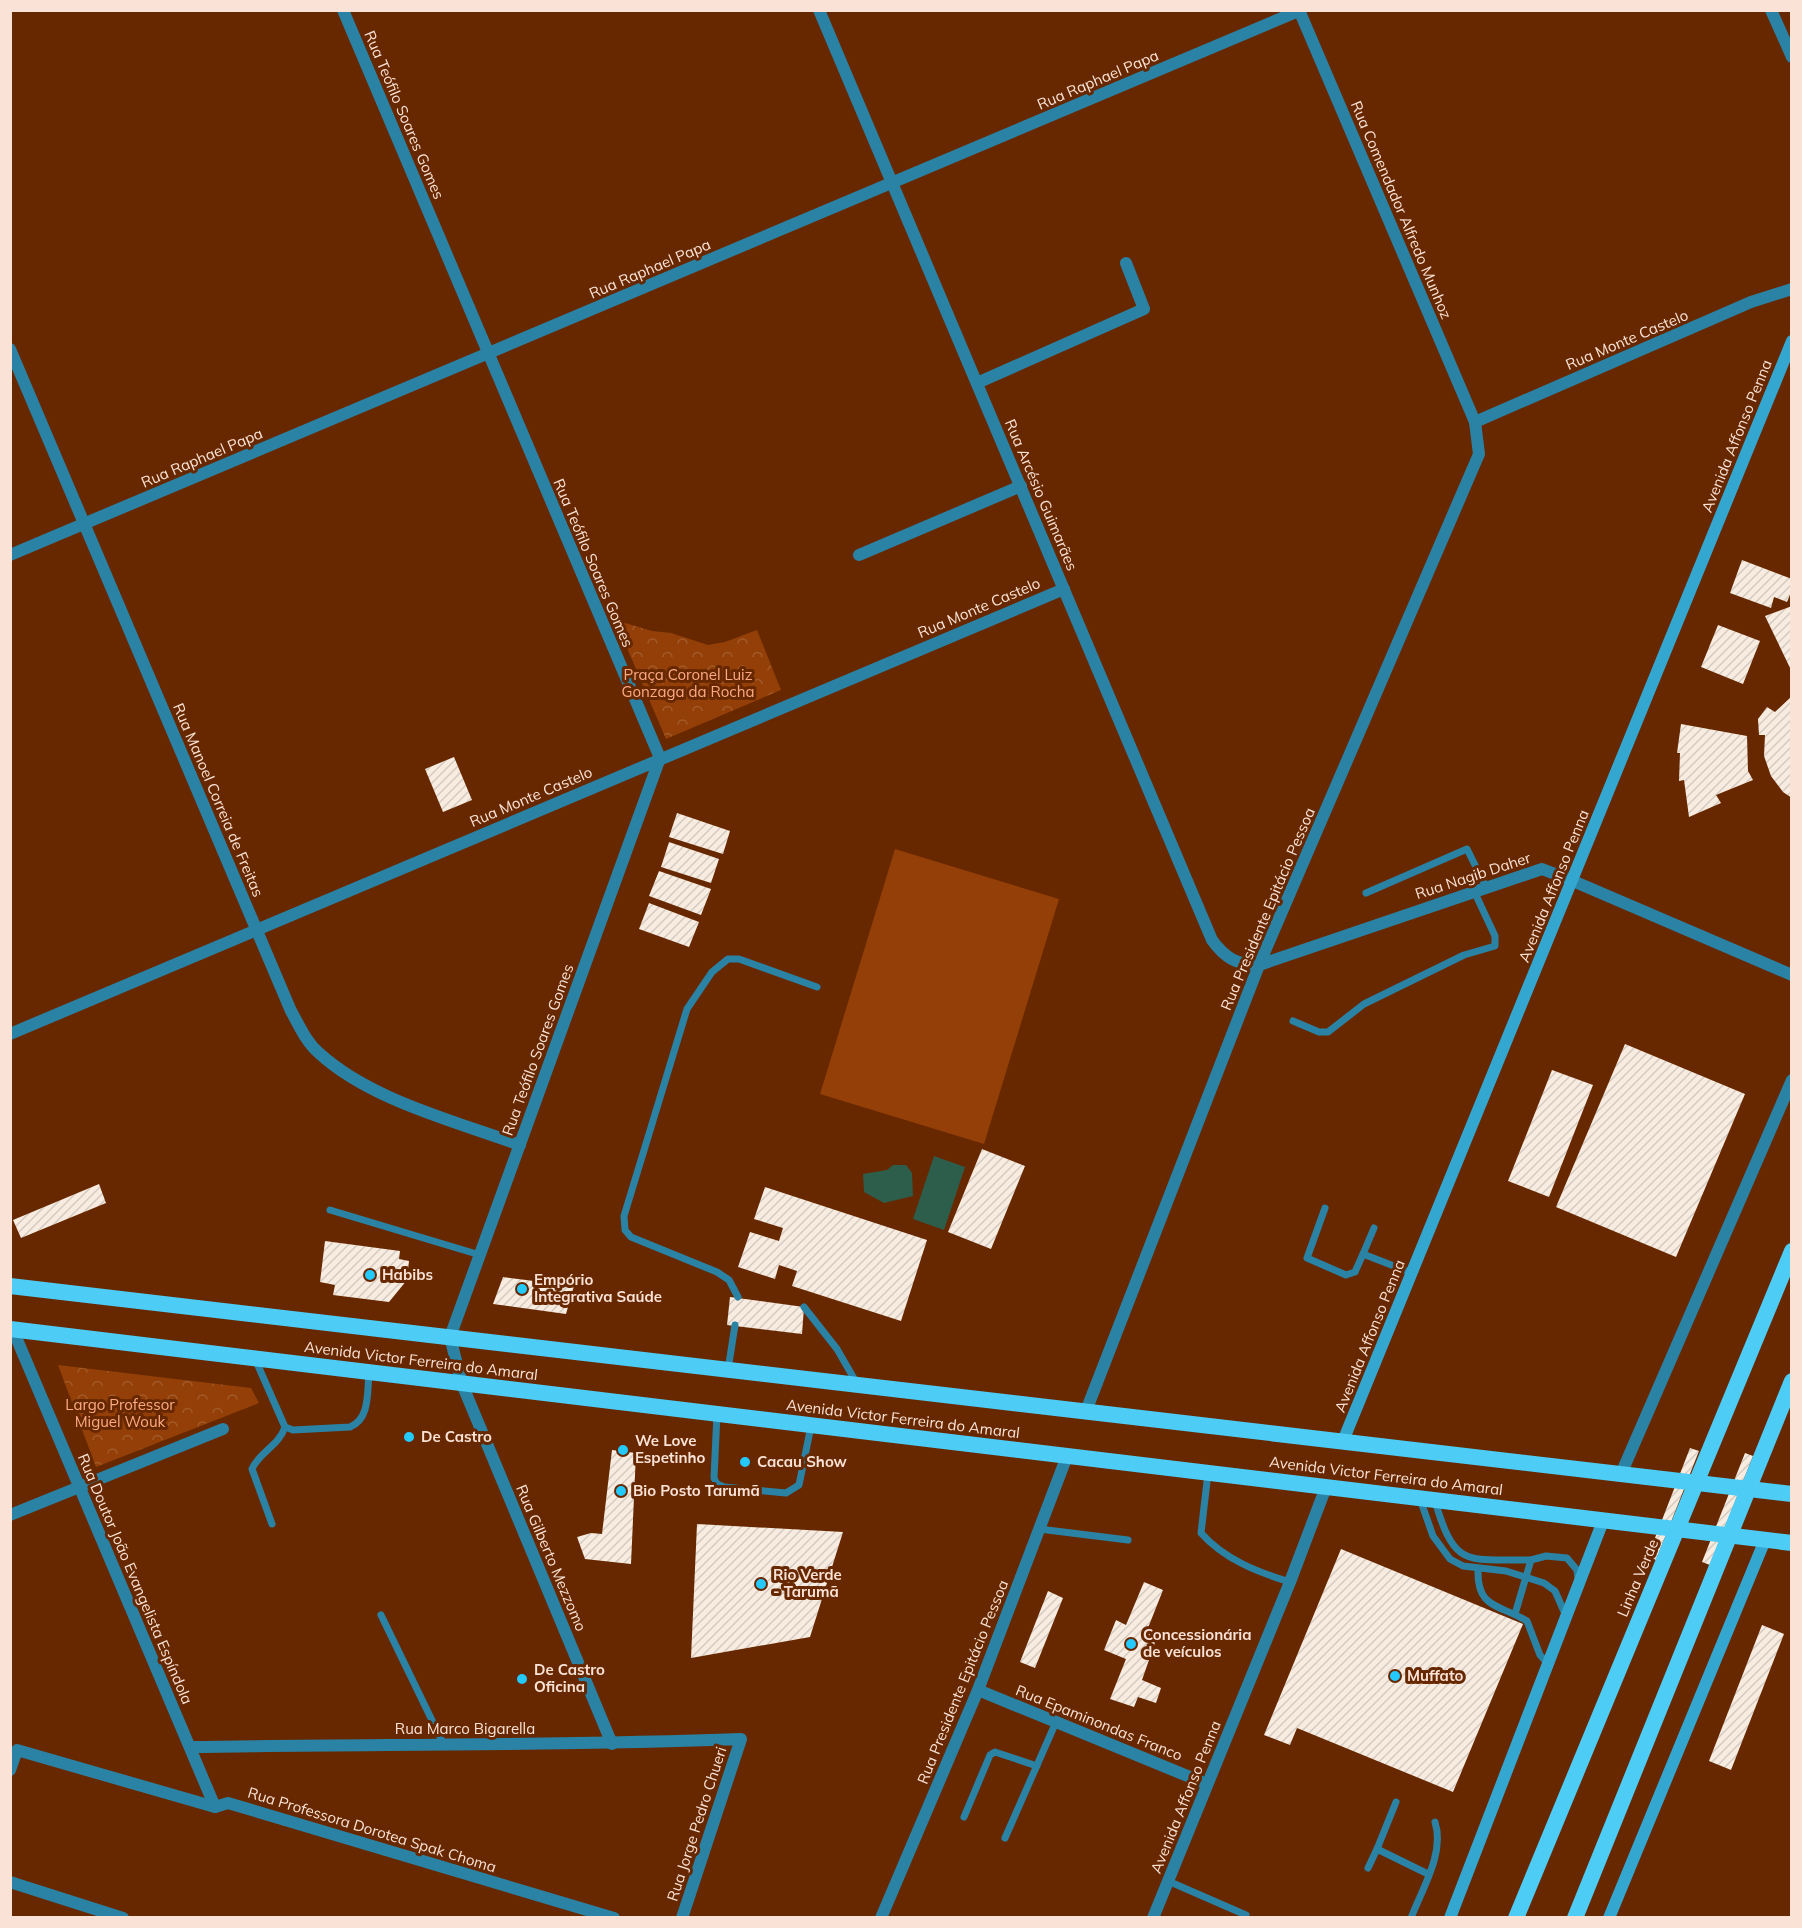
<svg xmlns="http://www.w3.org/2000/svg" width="1802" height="1928" font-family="Mulish,sans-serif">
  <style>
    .grass { fill: #933f07 }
    .park { fill: url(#park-crowns) }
    .water { fill: #2d5d4b }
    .building { fill: url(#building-hatch) }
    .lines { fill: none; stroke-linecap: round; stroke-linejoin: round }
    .service { stroke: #2a83a4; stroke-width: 7 }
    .minor { stroke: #2a83a4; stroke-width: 12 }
    .tertiary { stroke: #2a83a4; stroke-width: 12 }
    .secondary { stroke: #34a7d0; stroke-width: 12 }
    .trunk { stroke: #4dccf6; stroke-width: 16 }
    .trunk-bridge { stroke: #4dccf6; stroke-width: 16 }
    .poi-dot { fill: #24c9fe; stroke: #672800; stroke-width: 2 }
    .labels { text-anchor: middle; stroke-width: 6; stroke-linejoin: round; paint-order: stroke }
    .street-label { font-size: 15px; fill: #fae2d7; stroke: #672800 }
    .park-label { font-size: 15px; fill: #fbaa83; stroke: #672800 }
    .poi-label { font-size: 15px; font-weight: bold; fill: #fae2d7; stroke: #672800; text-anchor: start }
  </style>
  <defs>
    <pattern id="park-crowns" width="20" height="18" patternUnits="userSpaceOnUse" patternTransform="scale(1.5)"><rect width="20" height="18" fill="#933f07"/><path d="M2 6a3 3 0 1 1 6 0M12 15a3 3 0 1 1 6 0" fill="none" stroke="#a35a2a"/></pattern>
    <pattern id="building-hatch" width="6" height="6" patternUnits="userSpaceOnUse" patternTransform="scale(1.5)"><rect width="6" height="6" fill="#f8ece1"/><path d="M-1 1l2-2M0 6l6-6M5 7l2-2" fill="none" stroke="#d5cac1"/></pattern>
  </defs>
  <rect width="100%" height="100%" fill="#672800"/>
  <polygon class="grass" points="895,849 1059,899 984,1144 820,1094"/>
  <g class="park">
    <polygon points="615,620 652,631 671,633 708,645 725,642 757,630 781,690 666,739"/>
    <polygon points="58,1365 251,1388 259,1403 96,1467"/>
  </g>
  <g class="water">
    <polygon points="934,1156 965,1167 944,1230 913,1219"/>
    <polygon points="893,1165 906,1165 912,1173 913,1196 884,1203 864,1192 863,1174 887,1170"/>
  </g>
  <g class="building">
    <polygon points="1742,560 1792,579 1792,590 1787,602 1774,597 1771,608 1730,593"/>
    <polygon points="1792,606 1792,672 1765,616"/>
    <polygon points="1718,625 1760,641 1743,684 1701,667"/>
    <polygon points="1792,696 1792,798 1783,792 1771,776 1764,756 1765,735 1759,735 1758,719 1767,707 1775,712"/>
    <polygon points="1681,724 1747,736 1748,771 1753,780 1716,795 1721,803 1689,817 1684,780 1679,781 1680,753 1677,753"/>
    <polygon points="454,757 472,800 443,812 425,769"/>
    <polygon points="677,813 730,831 723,854 669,837"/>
    <polygon points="669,842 719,859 711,883 661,867"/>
    <polygon points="659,871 711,889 701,915 649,896"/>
    <polygon points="649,903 699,922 689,947 639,929"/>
    <polygon points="1625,1044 1745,1094 1676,1257 1556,1207"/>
    <polygon points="1552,1070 1593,1085 1549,1197 1508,1181"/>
    <polygon points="982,1149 1025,1166 991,1249 948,1232"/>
    <polygon points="99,1184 106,1203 21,1238 13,1220"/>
    <polygon points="765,1187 927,1240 901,1321 792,1286 797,1271 779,1265 775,1279 738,1267 750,1232 779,1241 783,1228 754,1219"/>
    <polygon points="325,1241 400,1251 399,1259 409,1261 407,1280 389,1302 333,1295 335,1285 320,1282"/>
    <polygon points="503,1277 574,1286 566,1314 493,1304"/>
    <polygon points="730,1297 804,1307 802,1334 727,1325"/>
    <polygon points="1690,1448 1699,1451 1656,1560 1648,1556"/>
    <polygon points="612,1450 636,1453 631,1564 585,1559 577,1537 591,1533 602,1534"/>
    <polygon points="1745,1453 1753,1456 1710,1565 1702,1562"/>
    <polygon points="697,1524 843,1532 810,1637 691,1658"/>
    <polygon points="1341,1549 1523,1624 1453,1792 1297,1728 1290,1745 1264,1735"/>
    <polygon points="1144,1582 1163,1590 1146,1633 1157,1637 1142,1680 1161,1688 1156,1703 1138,1697 1134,1707 1110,1699 1126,1659 1104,1650 1116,1620 1126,1625"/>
    <polygon points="1048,1591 1063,1598 1035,1668 1020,1662"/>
    <polygon points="1762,1625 1784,1634 1731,1770 1709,1761"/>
  </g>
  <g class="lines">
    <g class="service">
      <polyline points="1366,893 1467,849 1486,887"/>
      <polyline points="1293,1021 1319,1032 1328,1032 1364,1004 1464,955 1495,946 1495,936 1474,891"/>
      <polyline points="1325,1208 1307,1258 1346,1275 1355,1272 1363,1254"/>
      <polyline points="330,1210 480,1255"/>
      <polyline points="1374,1228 1363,1254 1412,1273"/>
      <polyline points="738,1297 729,1280 717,1272 631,1237 625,1230 624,1216 687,1009 712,972 728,959 739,959 817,987"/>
      <polyline points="804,1307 837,1349 856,1382"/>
      <path d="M 256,1361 L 285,1427 L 293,1430 L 350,1427 C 370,1419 367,1393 369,1374"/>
      <polyline points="728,1370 735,1325"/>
      <polyline points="717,1414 714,1478 717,1484 724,1487 786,1493 799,1485 811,1426"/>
      <path d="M 1208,1473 L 1201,1533 C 1224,1559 1257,1572 1290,1582"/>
      <polyline points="1420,1499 1433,1536 1450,1559 1463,1566 1506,1571 1544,1583 1555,1591 1566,1616"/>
      <path d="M 1435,1501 C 1455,1569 1466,1559 1531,1560 L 1515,1614"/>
      <path d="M 272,1524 L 252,1469 C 259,1452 279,1446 285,1427"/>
      <polyline points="1039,1529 1128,1540"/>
      <polyline points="1531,1560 1546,1556 1567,1558 1577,1570 1578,1578"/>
      <path d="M 1478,1570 C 1477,1609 1499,1604 1527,1621 L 1540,1655 L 1548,1664"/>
      <polyline points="381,1615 443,1743"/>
      <polyline points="1396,1802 1377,1849 1428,1874"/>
      <polyline points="964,1817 990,1755 995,1752 1037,1766"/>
      <polyline points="1005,1838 1056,1722"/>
      <polyline points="1368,1868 1377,1849"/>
      <polyline points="1168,1881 1246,1915"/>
      <path d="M 1411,1918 C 1422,1889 1445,1853 1435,1822"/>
    </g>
    <g class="minor">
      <polyline points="343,10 660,758 450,1337 462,1384 612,1744"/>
      <path d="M 819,10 L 1212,940 C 1225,958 1237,965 1259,965 L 1542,869 L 1573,881"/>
      <polyline points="1771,10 1792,57"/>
      <path d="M 10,349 L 291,1011 C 299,1025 306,1042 319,1053 C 370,1100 455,1121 520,1145"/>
      <polyline points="977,383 1144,309 1126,263"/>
      <polyline points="1475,422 1751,302 1792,289"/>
      <polyline points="859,555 1021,486"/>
      <polyline points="10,1034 1064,589"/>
      <polyline points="13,1330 215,1807"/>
      <polyline points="1086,1411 1259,965 1479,454 1475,422 1299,10"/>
      <polyline points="10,1515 223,1429"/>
      <polyline points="978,1690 1207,1784"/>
      <path d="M 190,1747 C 374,1744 557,1746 741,1739 L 682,1918"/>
      <polyline points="10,1770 17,1750 215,1807 228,1803 614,1918"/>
      <polyline points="10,1882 123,1918"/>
      <polyline points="881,1918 978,1690 1067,1456"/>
      <polyline points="1153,1918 1290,1582 1326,1487"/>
    </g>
    <g class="tertiary">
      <polyline points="10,555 1301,10"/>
      <polyline points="1573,881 1792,975"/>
      <polyline points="1621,1474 1792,1080"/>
    </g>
    <g class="secondary">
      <polyline points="1343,1441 1792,341"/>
      <polyline points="1450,1918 1603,1521"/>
      <polyline points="1609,1918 1765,1540"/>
    </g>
    <g class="trunk">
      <polyline points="10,1286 1792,1494"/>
      <polyline points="10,1329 1792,1543"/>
    </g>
    <g class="trunk-bridge">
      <polyline points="1516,1918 1792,1251"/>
      <polyline points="1575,1918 1792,1381"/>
    </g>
  </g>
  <g class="poi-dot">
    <circle cx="370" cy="1275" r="6"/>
    <circle cx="522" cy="1289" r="6"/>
    <circle cx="409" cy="1437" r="6"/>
    <circle cx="623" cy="1450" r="6"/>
    <circle cx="745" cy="1462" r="6"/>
    <circle cx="621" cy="1491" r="6"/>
    <circle cx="761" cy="1584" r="6"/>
    <circle cx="1131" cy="1644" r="6"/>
    <circle cx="1395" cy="1676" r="6"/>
    <circle cx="522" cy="1679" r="6"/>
  </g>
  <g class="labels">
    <g class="street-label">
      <text transform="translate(1098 80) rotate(-23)" y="5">Rua Raphael Papa</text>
      <text transform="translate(404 115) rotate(67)" y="5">Rua Teófilo Soares Gomes</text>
      <text transform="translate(1401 210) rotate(67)" y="5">Rua Comendador Alfredo Munhoz</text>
      <text transform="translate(650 269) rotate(-23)" y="5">Rua Raphael Papa</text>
      <text transform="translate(1627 340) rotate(-23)" y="5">Rua Monte Castelo</text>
      <text transform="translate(1737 436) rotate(-68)" y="5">Avenida Affonso Penna</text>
      <text transform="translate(202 458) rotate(-23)" y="5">Rua Raphael Papa</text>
      <text transform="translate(1041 495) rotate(67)" y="5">Rua Arcésio Guimarães</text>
      <text transform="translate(593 563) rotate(67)" y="5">Rua Teófilo Soares Gomes</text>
      <text transform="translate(979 608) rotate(-23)" y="5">Rua Monte Castelo</text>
      <text transform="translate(531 797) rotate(-23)" y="5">Rua Monte Castelo</text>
      <text transform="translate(218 800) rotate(67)" y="5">Rua Manoel Correia de Freitas</text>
      <text transform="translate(1473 876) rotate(-18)" y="5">Rua Nagib Daher</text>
      <text transform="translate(1554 886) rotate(-68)" y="5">Avenida Affonso Penna</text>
      <text transform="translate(1268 909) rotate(-67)" y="5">Rua Presidente Epitácio Pessoa</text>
      <text transform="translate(538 1050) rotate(-70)" y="5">Rua Teófilo Soares Gomes</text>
      <text transform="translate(1370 1336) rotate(-68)" y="5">Avenida Affonso Penna</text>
      <text transform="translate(421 1361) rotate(7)" y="5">Avenida Victor Ferreira do Amaral</text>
      <text transform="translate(903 1419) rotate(7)" y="5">Avenida Victor Ferreira do Amaral</text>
      <text transform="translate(1386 1476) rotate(7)" y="5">Avenida Victor Ferreira do Amaral</text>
      <text transform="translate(551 1558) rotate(67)" y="5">Rua Gilberto Mezzomo</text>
      <text transform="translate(1638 1578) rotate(-67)" y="5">Linha Verde</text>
      <text transform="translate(135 1579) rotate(67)" y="5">Rua Doutor João Evangelista Espíndola</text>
      <text transform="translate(963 1682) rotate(-68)" y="5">Rua Presidente Epitácio Pessoa</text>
      <text transform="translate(1099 1723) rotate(22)" y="5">Rua Epaminondas Franco</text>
      <text x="465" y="1734">Rua Marco Bigarella</text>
      <text transform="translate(1186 1797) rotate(-68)" y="5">Avenida Affonso Penna</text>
      <text transform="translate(697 1824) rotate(-72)" y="5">Rua Jorge Pedro Chueri</text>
      <text transform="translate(372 1830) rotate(17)" y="5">Rua Professora Dorotea Spak Choma</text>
    </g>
    <g class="park-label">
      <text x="688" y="680">Praça Coronel Luiz<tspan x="688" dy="17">Gonzaga da Rocha</tspan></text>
      <text x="120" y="1410">Largo Professor<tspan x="120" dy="17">Miguel Wouk</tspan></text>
    </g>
    <g class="poi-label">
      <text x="382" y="1280">Habibs</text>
      <text x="534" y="1285">Empório<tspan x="534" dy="17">Integrativa Saúde</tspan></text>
      <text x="421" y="1442">De Castro</text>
      <text x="635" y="1446">We Love<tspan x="635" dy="17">Espetinho</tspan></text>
      <text x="757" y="1467">Cacau Show</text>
      <text x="633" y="1496">Bio Posto Tarumã</text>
      <text x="773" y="1580">Rio Verde<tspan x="773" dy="17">- Tarumã</tspan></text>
      <text x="1143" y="1640">Concessionária<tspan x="1143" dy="17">de veículos</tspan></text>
      <text x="534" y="1675">De Castro<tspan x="534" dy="17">Oficina</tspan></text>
      <text x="1407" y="1681">Muffato</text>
    </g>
  </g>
  <rect width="1802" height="1928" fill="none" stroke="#fae2d7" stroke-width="24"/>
</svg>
